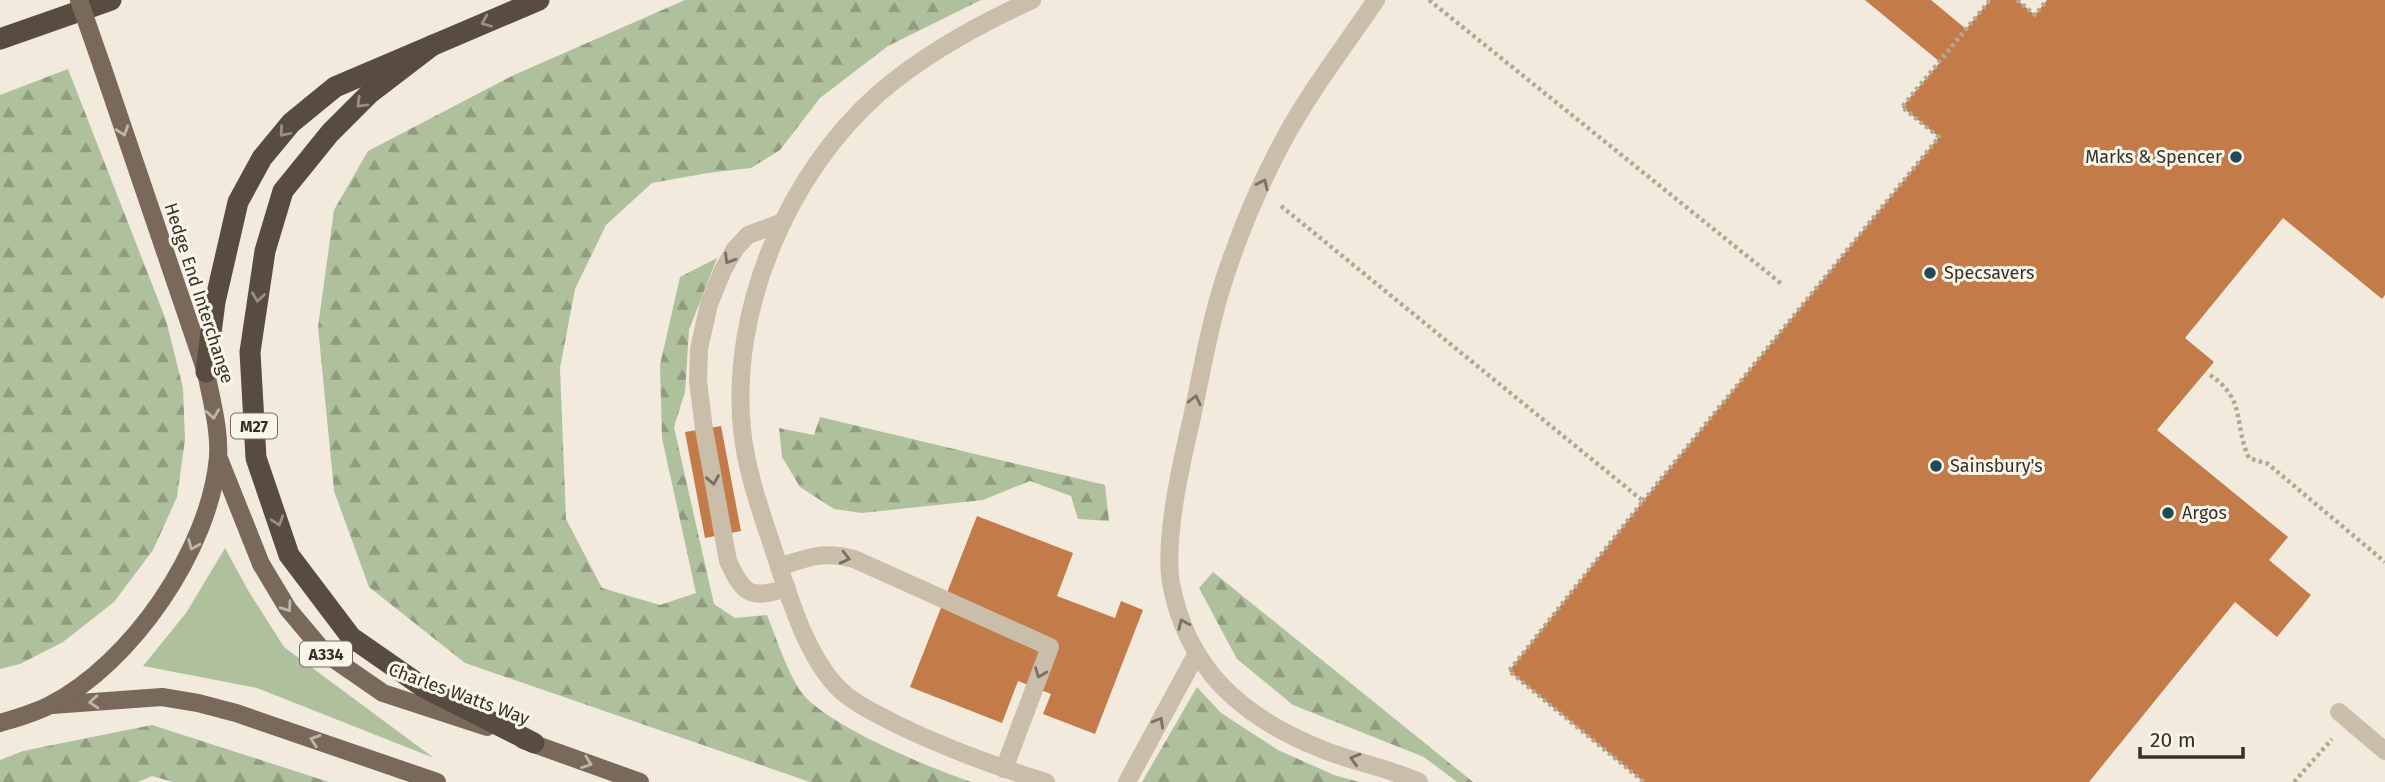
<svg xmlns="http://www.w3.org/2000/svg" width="2385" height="782" font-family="'Fira Sans',sans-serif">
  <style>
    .green { fill: #afc09d }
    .forest { fill: url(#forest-firs) }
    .building { fill: #c37b4a }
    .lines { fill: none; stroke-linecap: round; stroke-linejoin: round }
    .path { stroke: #b5a893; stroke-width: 4.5; stroke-dasharray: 3.5 3.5; stroke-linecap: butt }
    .minor { stroke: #cabda9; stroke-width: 18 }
    .major { stroke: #78695a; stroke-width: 18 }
    .highway { stroke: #584b40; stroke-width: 21 }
    .major-bridge { stroke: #78695a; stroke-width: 18 }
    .oneway { stroke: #988f84 }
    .oneway2 { stroke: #bfb6a9 }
    .oneway3 { stroke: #796f63 }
    .poi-dot { fill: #1f4a57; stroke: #f9f5e9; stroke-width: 2.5 }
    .labels { text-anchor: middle; stroke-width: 6; stroke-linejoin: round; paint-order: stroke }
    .shield { fill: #f9f5e9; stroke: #716b63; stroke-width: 2 }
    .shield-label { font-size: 16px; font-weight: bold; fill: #373029 }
    .poi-label { font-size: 18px; fill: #373029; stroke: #f9f5e9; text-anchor: start }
    .street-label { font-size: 18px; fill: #373029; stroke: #f9f5e9 }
  </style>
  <defs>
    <pattern id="forest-firs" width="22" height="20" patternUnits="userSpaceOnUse" patternTransform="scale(1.75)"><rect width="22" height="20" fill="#afc09d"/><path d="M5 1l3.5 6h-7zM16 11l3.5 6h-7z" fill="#8f9c80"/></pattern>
  </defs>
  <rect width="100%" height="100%" fill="#f2ebdd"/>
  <polygon class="green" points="225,548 249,592 284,647 434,758 257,688 143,666 186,613"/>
  <g class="forest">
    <path d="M 685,0 L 981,0 L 888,46 L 820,98 L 780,150 L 751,168 L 708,173 L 652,183 L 606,225 L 575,289 L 560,368 L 566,519 L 602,588 L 660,605 L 696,593 L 662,438 L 660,365 L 680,277 L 717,258 L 689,330 L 685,392 L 674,427 L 714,604 L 735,618 L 767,615 C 776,637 786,669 799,689 C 821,724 931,768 971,782 L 810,782 L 465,663 L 369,587 L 334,491 L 318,327 L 334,210 L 368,151 L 514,75 Z"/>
    <polygon points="68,69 166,320 183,388 185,440 177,497 153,550 114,602 63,642 20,664 0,669 0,95"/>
    <polygon points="820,417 1105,485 1109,521 1078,519 1071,496 1030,481 983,500 862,513 834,509 800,487 782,457 779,428 814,435"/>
    <polygon points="1213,572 1473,782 1457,782 1424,757 1293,705 1237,659 1199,588"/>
    <polygon points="1197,687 1221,713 1278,750 1334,775 1359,782 1142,782"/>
    <polygon points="152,725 329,782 173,782 152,776 138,782 0,782 0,760 23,751"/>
  </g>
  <g class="building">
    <polygon points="1865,0 1931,0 1966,29 1990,0 2017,0 2035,15 2047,0 2385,0 2385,295 2382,299 2283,218 2185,338 2214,362 2157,430 2288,537 2269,560 2311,595 2277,637 2235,602 2089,782 1644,782 1509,671 1643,501 1939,137 1902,107 1940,62"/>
    <polygon points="721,426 741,531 705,538 685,432"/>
    <polygon points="977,516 1073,553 1057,596 1115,618 1121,601 1143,610 1095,734 1043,714 1051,694 1018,681 1002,723 910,687"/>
  </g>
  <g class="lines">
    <g class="path">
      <polyline points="1429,0 1783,285"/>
      <polyline points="2017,0 2035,15 2047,0"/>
      <polyline points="1281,206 1643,501 1509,671 1644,782"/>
      <path d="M 2210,375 C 2247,400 2233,423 2249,458 L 2268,464 L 2385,562"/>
      <polyline points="1643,501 1939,137 1902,107 1990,0"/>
      <polyline points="2294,782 2332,739"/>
    </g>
    <g class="minor">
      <path d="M 1032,0 C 977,25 924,54 878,94 C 788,174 730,309 742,429 C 746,470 760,509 773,548 C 788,593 808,665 846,695 C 861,707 879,715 896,724 C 945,748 994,766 1046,782"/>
      <path d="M 1376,0 C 1344,47 1310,91 1283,141 C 1260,184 1240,231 1225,277 C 1209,325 1201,377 1190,426 C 1180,469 1164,541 1171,583 C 1178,621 1195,658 1222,686 C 1248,713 1284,734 1319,748 C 1351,762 1387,767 1419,782"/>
      <path d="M 783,222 L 748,235 L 735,249 L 723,270 L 709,304 L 699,349 L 698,381 L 704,429 L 728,561 C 744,596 751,599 787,588"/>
      <path d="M 779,567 C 808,557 823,551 854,559 L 1050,647 L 1004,769"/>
      <polyline points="2339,712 2385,751"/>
      <polyline points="1127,782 1197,653"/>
    </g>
    <g class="major">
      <polyline points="218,456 261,564 288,609 325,653 383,693 487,727"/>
      <polyline points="52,705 162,697 198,703 236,713 437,782"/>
      <path d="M 0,723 C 17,718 35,713 50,705 C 132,663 210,549 218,457 C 220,430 211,399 206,372 L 102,66"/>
      <polyline points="523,740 640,782"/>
    </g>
    <g class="highway">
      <polyline points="0,39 111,0"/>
      <polyline points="433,45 369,94 330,133 283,191 265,251 250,352 256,458 289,555 351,637 423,687 534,743"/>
      <polyline points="206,372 215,302 238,202 262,158 291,123 335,87 539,0"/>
    </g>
    <polyline class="major-bridge" points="79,0 102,66"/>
  </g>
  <defs><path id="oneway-chevron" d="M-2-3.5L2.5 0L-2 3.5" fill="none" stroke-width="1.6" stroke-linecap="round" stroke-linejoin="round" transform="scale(1.75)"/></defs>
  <g class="oneway">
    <use href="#oneway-chevron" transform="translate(486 22) rotate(157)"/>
    <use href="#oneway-chevron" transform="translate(361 103) rotate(136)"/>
    <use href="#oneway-chevron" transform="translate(284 132) rotate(130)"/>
    <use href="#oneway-chevron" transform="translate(258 297) rotate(98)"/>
    <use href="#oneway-chevron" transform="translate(278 521) rotate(71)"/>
  </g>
  <g class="oneway2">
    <use href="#oneway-chevron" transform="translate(123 131) rotate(72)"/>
    <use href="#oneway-chevron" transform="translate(213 414) rotate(82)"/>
    <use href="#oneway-chevron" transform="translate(193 545) rotate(113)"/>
    <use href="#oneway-chevron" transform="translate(287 607) rotate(55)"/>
    <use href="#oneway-chevron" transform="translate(94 702) rotate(176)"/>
    <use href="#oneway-chevron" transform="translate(315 740) rotate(-161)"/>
    <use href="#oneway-chevron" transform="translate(587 763) rotate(20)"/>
  </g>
  <g class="oneway3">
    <use href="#oneway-chevron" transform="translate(1263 184) rotate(-65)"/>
    <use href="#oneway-chevron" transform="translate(729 259) rotate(121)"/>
    <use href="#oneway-chevron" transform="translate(1195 400) rotate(-77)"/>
    <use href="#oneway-chevron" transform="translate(713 480) rotate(80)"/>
    <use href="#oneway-chevron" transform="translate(845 558) rotate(14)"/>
    <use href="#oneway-chevron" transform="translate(1183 624) rotate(-114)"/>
    <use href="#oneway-chevron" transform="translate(1040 673) rotate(111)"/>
    <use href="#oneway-chevron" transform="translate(1159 722) rotate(-60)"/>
    <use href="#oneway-chevron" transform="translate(1355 759) rotate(-163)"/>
  </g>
  <g class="poi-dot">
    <circle cx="2236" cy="157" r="7"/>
    <circle cx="1930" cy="273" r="7"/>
    <circle cx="1936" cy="466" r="7"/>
    <circle cx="2168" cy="513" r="7"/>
  </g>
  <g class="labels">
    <g class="shield">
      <rect x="231" y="413.5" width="46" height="25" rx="5"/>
      <rect x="300" y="641.5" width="52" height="25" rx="5"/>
    </g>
    <g class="shield-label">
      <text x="254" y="432">M27</text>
      <text x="326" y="660">A334</text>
    </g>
    <g class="poi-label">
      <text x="2222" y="163" text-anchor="end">Marks &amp; Spencer</text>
      <text x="1944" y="279">Specsavers</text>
      <text x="1950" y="472">Sainsbury's</text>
      <text x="2182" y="519">Argos</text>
    </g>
    <g class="street-label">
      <text transform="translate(199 293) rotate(72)" y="6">Hedge End Interchange</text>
      <text transform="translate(459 694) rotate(20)" y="6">Charles Watts Way</text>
    </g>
  </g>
  <path d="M2140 747v10h103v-10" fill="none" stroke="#373029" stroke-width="3.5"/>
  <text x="2150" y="747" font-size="21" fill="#373029" stroke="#f9f5e9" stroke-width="5" paint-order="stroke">20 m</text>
</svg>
